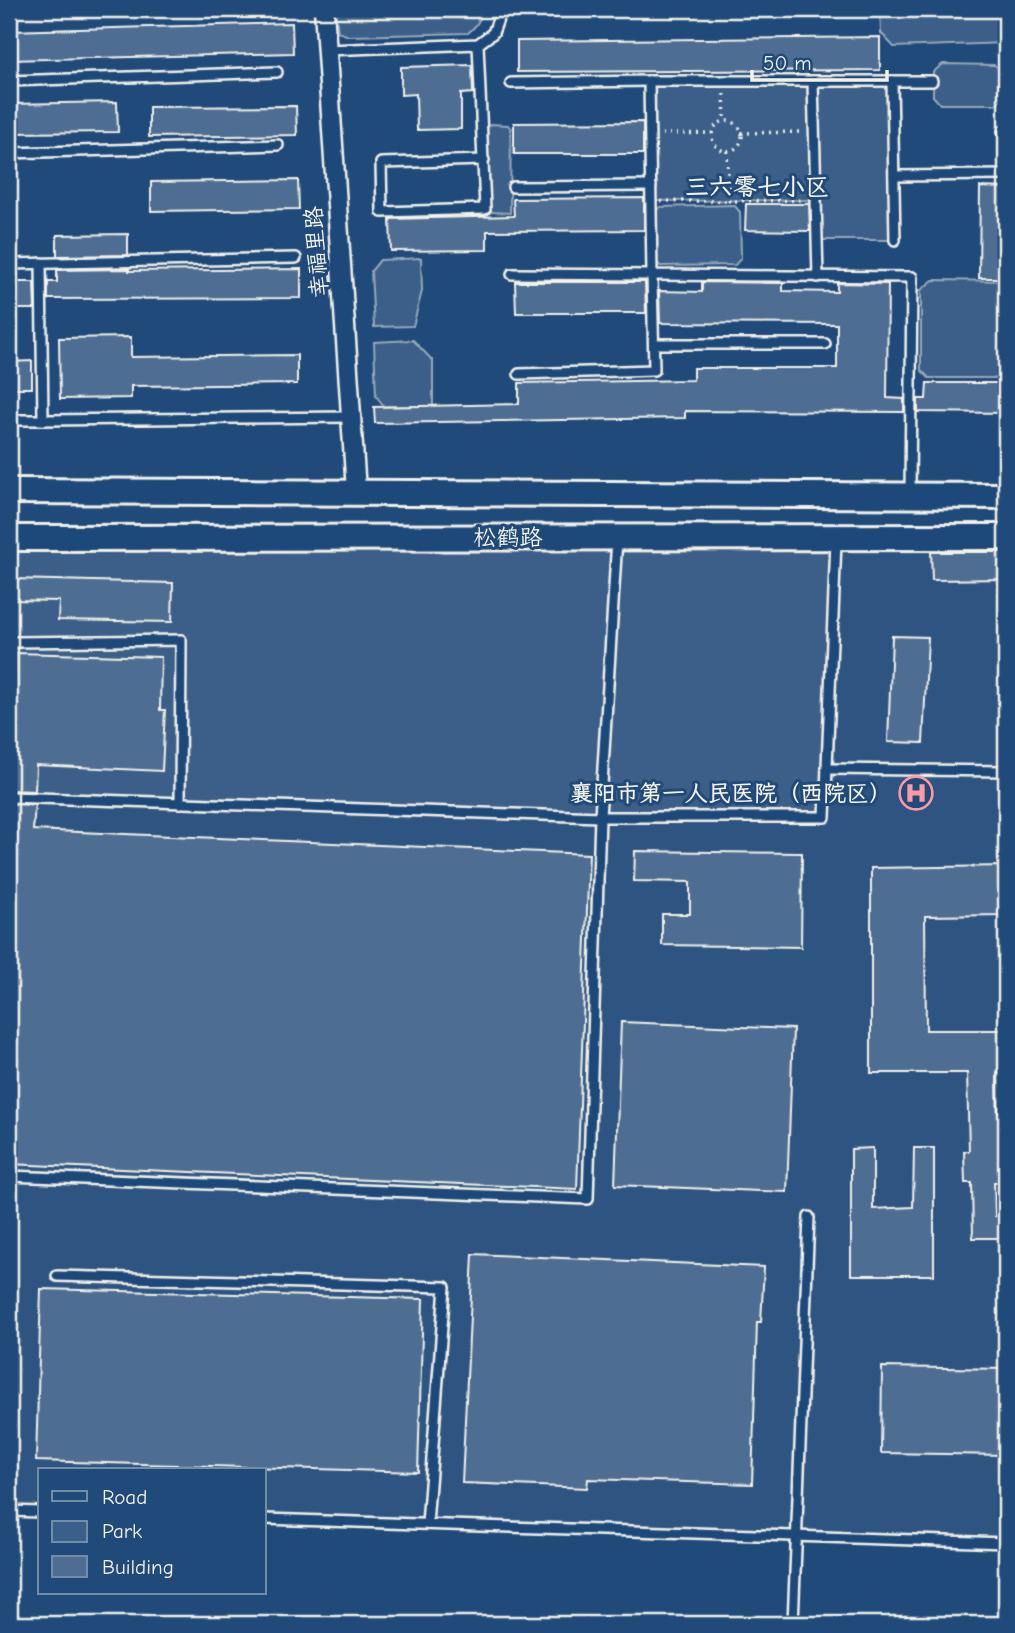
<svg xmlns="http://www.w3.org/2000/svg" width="1015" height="1633" font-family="'Comic Neue','LXGW WenKai TC',sans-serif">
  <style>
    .built { fill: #2d5581 }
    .green { fill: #3a5f88; stroke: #97a8b8; stroke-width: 2 }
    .building { fill: #4d6e92; stroke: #f4f1e8; stroke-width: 2 }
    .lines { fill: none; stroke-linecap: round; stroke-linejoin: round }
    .lane-casing { stroke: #f4f1e8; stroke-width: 14 }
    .street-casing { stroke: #f4f1e8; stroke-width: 23 }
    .secondary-casing { stroke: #f4f1e8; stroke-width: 30 }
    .path { stroke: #f4f1e8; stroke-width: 3.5; stroke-dasharray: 2 5; stroke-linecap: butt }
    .lane { stroke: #1f4a7a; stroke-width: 9 }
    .street { stroke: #1f4a7a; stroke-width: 18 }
    .secondary { stroke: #1f4a7a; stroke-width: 24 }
    .labels { text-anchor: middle; stroke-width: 6; stroke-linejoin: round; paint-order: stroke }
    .street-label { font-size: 23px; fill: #f4f1e8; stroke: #1f4a7a }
    .poi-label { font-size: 23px; font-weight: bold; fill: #f4f1e8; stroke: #1f4a7a; text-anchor: end }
    .neighbourhood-label { font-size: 24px; font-weight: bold; fill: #f4f1e8; stroke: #1f4a7a }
  </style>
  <rect width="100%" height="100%" fill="#1f4a7a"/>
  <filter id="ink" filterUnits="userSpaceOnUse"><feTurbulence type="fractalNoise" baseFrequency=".0143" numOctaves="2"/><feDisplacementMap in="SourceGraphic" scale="14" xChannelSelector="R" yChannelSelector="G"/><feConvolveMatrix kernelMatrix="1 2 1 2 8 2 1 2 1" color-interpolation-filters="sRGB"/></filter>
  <g filter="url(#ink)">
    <polygon class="built" points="1006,537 1006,1543 264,1519 264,1470 40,1470 40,1512 9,1511 9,538"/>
    <g class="green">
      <path d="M 335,9 L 481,9 C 481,21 476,26 468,33 L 349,36 L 338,32 Z"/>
      <polygon points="880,9 1006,9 1006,43 894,47 881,33"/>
      <polygon points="943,64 994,65 1002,70 1003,96 997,104 940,104 933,96 933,72"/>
      <polygon points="649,81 892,81 895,240 817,240 816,200 651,201"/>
      <polygon points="491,124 508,125 511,129 510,213 492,212 490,207 486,129"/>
      <polygon points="734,205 740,212 741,258 735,265 660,266 655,260 654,213 660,207"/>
      <polygon points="421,258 422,291 413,326 374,327 371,271 380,260"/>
      <polygon points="933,280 1006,281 1006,378 929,378 921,370 921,290"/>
      <polygon points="413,340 433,361 433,406 384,406 376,396 374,342"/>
      <polygon points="9,538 836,539 825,817 600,817 9,797"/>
    </g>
    <g class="building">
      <polygon points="292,23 293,53 9,60 9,31"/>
      <polygon points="880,37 880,70 517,72 517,41"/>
      <polygon points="472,65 473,93 461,94 461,129 417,130 416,94 401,95 401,67"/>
      <polygon points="117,102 118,132 9,133 9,104"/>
      <polygon points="296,106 297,135 149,137 149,107"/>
      <polygon points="643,122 643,154 514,154 514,123"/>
      <polygon points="298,180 299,209 151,211 151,182"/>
      <polygon points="980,187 1006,188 1006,278 979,278"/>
      <polygon points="644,198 644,230 487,231 487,250 391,251 390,219 514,216 513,199"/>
      <polygon points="746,204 809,204 810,231 745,230"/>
      <polygon points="128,234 128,255 57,256 57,235"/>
      <polygon points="129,269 129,271 301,269 301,298 48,299 48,282 57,282 57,270"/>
      <polygon points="9,282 34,282 35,309 9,309"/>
      <polygon points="515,282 645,282 646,313 516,313"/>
      <polygon points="702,282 783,283 783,291 837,292 837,283 888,284 887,398 904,399 904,412 685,411 685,418 375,423 374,407 519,404 519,383 693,380 693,368 837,368 837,324 660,323 659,291 702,292"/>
      <polygon points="131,337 131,357 297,355 297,384 131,386 131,398 60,399 59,338"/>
      <polygon points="32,361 32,388 9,388 9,362"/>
      <polygon points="927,383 1006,383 1006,413 918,412 918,399 926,399"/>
      <polygon points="931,552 1006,552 1006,579 932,580"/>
      <polygon points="13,579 173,583 172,622 58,620 59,601 13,600"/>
      <polygon points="892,636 928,637 923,743 888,742"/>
      <polygon points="16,653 161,657 160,710 165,710 162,771 36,765 35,791 9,790 9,703 15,704"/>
      <polygon points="9,804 35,805 33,830 589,854 577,1189 9,1164 13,1008 9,1008"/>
      <polygon points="635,851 802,853 801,947 662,945 662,914 690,914 690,882 634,881"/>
      <polygon points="1006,866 1006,915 925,916 926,1030 1006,1030 1006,1073 997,1073 998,1112 1006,1112 1006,1182 994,1182 995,1216 1006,1216 1006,1238 973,1238 972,1183 965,1183 964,1151 969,1151 967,1073 871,1073 871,868"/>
      <polygon points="621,1022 793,1029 787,1192 615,1185"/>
      <polygon points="873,1148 873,1209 913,1207 914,1148 934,1148 934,1275 851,1275 851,1149"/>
      <polygon points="473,1254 764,1267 761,1322 757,1322 752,1484 588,1479 587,1488 462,1483"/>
      <polygon points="41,1289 423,1299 418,1472 36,1461"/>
      <polygon points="882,1367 1006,1369 1006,1455 881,1453"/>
    </g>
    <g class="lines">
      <defs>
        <g id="lane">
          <polyline points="478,44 485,209 382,212 381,163 484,160"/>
          <polyline points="327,50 478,44 493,33 501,11 623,9"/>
          <polyline points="9,81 277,72"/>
          <polyline points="813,81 818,277"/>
          <polyline points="892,81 895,240"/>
          <polyline points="511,83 649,81"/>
          <polyline points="1003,131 1006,131"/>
          <polyline points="9,153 278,145"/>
          <polyline points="894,176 1006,175"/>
          <polyline points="513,187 651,186"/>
          <polyline points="9,264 296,258"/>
          <polyline points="512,274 652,275 654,370 519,374"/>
          <polyline points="654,344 825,344"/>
          <polyline points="9,420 43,420 41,263"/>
          <polyline points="43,420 351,417"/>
          <polyline points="910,493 912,277 652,275 649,81 932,81"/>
          <polyline points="16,642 181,640 180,803"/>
          <polyline points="827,769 1006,771"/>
          <polyline points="9,797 600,817 825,817 836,541"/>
          <polyline points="9,1176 588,1199 600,817 617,538"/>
          <polyline points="57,1276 445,1287 427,1524"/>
          <polyline points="9,1511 40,1512"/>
          <polyline points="264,1519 1006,1543"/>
          <polyline points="793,1624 809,1217"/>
        </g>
        <polyline id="street" points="324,9 356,491"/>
        <g id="secondary">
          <polyline points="9,491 1006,496"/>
          <polyline points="9,538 1006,537"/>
        </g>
      </defs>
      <use href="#lane" class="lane-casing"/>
      <use href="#street" class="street-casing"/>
      <use href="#secondary" class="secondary-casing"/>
      <g class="path">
        <polyline points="724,94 725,121"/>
        <circle cx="727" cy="136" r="15"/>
        <polyline points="741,133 802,132"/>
        <polyline points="662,134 712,133"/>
        <polyline points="727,151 729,201 803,200"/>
        <polyline points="661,201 729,201"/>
      </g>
      <use href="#lane" class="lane"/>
      <use href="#street" class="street"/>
      <use href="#secondary" class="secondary"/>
    </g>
  </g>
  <defs>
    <symbol id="hospital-ring" viewBox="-11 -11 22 22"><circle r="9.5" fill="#1f4a7a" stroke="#ff9aa2" stroke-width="1.5"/><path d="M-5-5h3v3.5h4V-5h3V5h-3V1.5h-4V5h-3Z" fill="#ff9aa2"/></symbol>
  </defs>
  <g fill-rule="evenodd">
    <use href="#hospital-ring" x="897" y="774" width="38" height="38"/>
  </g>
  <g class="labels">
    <g class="street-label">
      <text transform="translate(316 252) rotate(-94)" y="8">幸福里路</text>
      <text x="508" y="545">松鹤路</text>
    </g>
    <g class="poi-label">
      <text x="892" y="801">襄阳市第一人民医院（西院区）</text>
    </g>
    <g class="neighbourhood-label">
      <text x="757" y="195">三六零七小区</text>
    </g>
  </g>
  <rect width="1015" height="1633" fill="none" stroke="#1f4a7a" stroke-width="35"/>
  <rect x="18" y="18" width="980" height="1598" fill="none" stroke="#f4f1e8" stroke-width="2.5" filter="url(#ink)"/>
  <rect x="38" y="1468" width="228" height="126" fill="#1f4a7a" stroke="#748da6" stroke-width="2"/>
  <rect x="52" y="1491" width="35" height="10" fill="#1f4a7a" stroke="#748da6" stroke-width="2"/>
  <text x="102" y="1504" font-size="21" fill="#f4f1e8">Road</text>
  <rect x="52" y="1521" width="35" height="21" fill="#3a5f88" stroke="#748da6" stroke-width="2"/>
  <text x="102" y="1538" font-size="21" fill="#f4f1e8">Park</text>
  <rect x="52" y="1556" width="35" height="21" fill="#4d6e92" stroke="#748da6" stroke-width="2"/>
  <text x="102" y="1574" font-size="21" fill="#f4f1e8">Building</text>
  <path d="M752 70v10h135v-10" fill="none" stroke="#f4f1e8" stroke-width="3.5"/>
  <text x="763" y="70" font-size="21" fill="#f4f1e8" stroke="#1f4a7a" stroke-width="5" paint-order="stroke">50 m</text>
</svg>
